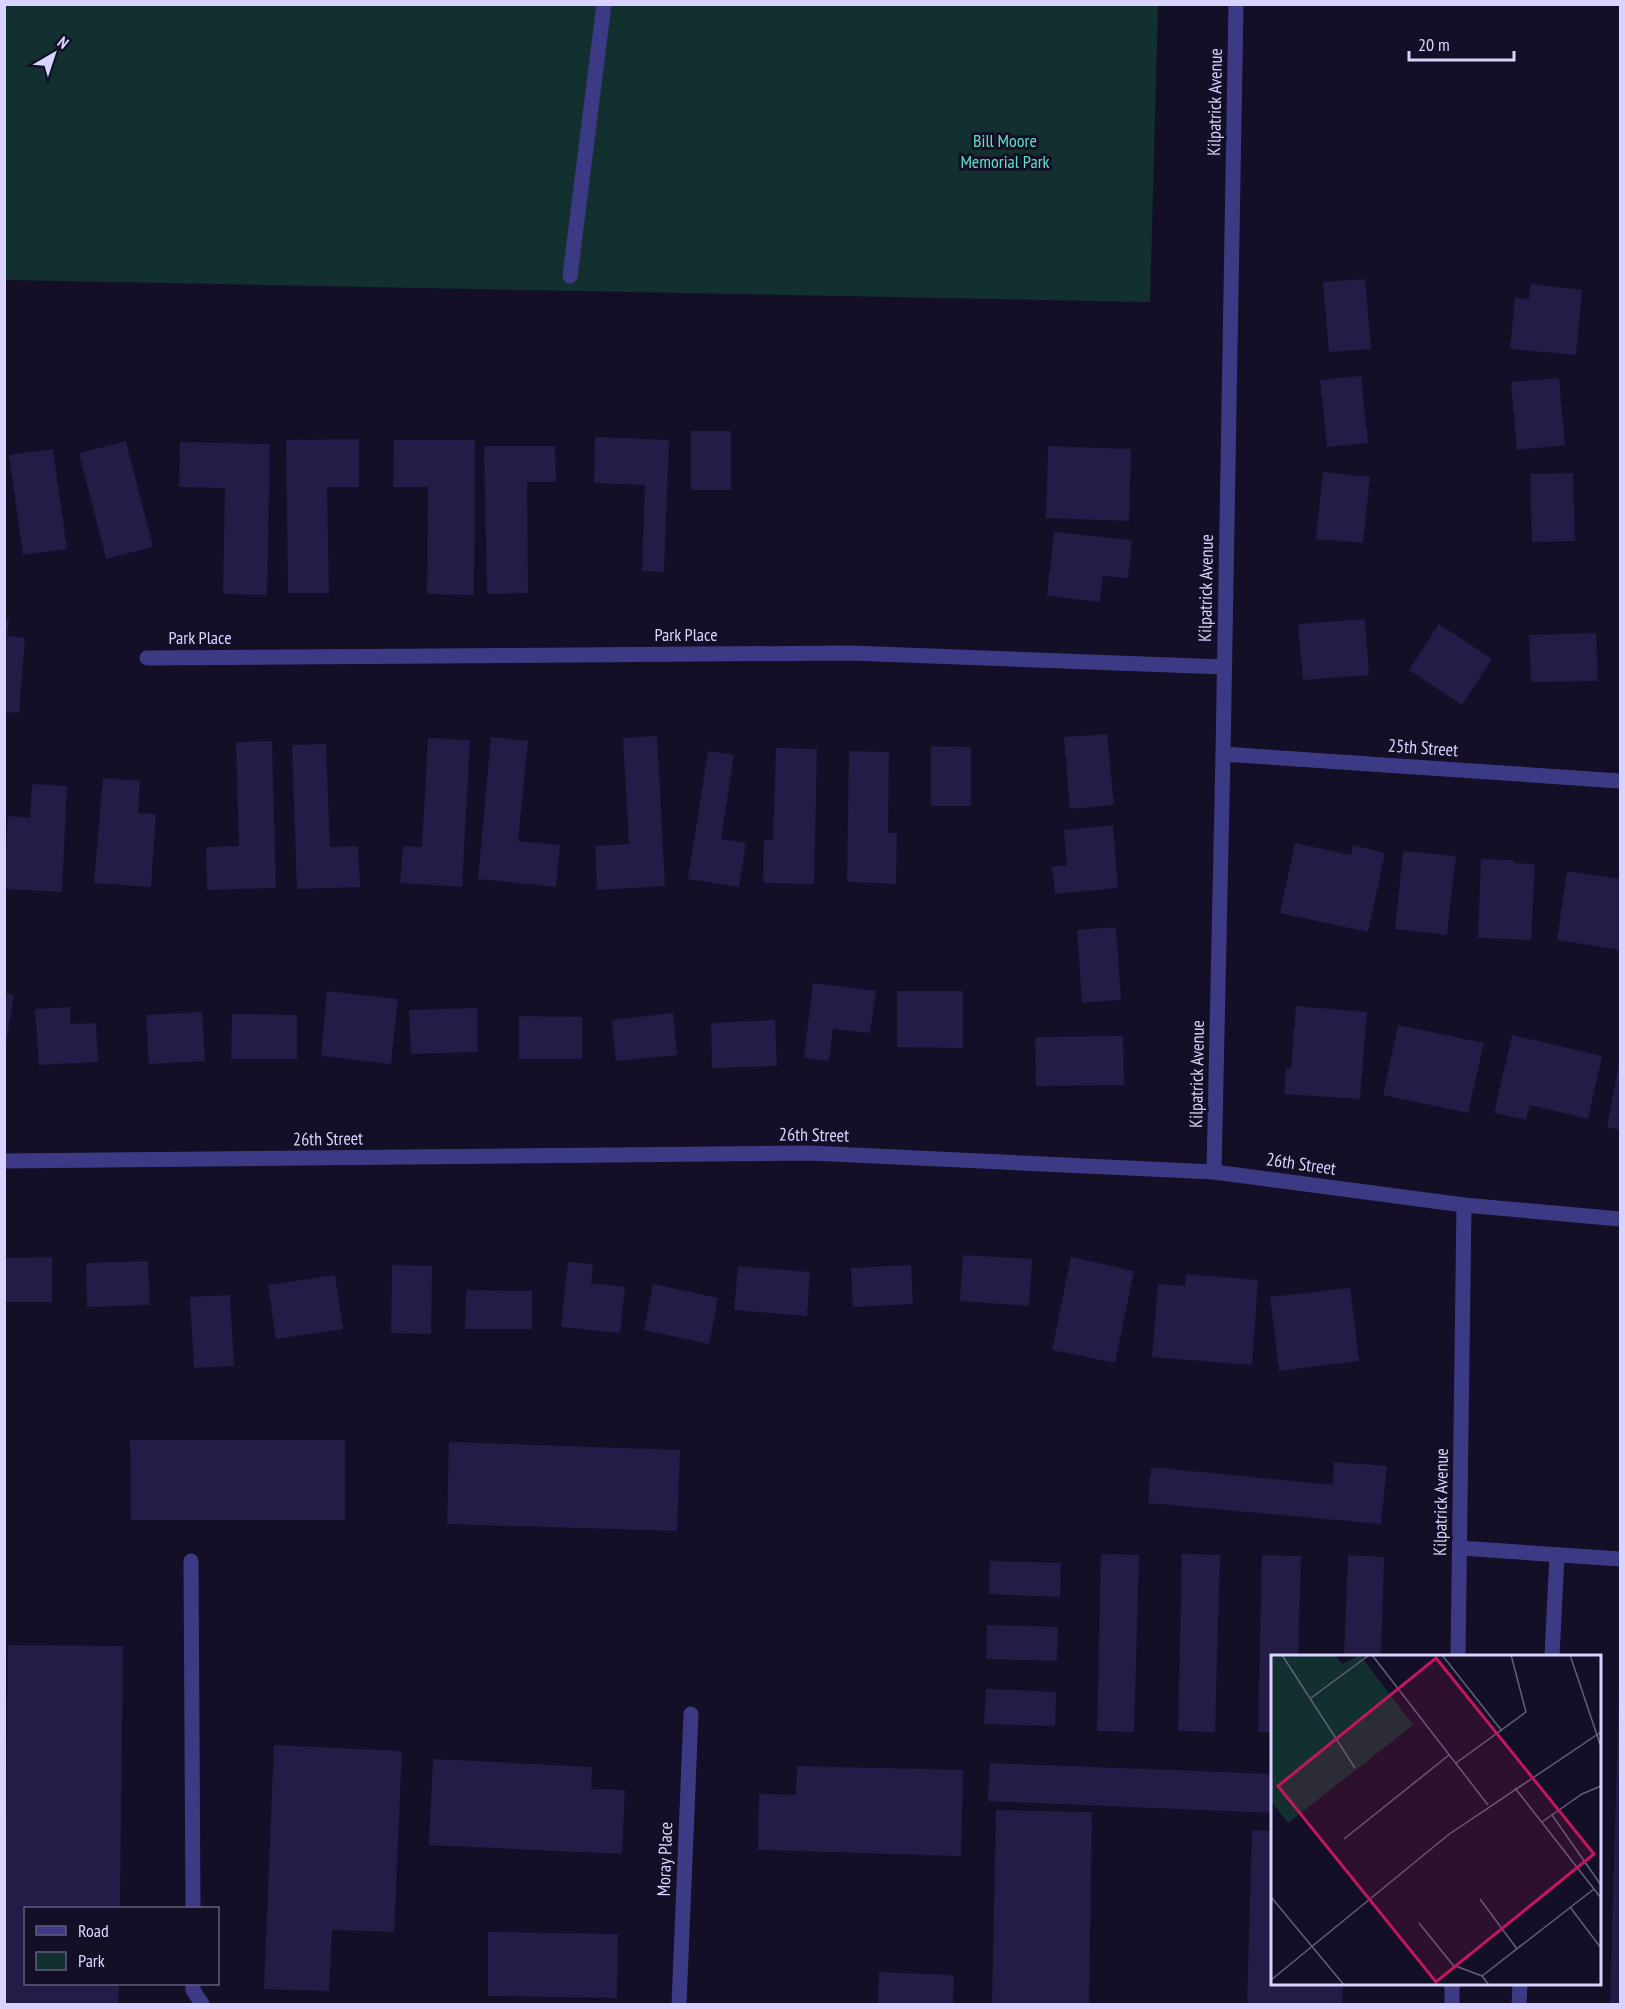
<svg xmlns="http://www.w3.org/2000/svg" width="1625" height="2009" font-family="'PT Sans Narrow',sans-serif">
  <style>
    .green { fill: #12302f }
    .building { fill: #241b47 }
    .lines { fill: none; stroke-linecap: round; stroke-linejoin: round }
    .minor { stroke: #3d3a85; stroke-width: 15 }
    .labels { text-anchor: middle; stroke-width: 6; stroke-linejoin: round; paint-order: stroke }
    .street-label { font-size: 18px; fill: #d9d4ff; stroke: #130f26 }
    .park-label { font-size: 18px; fill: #5fe0c0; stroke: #130f26 }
    .inset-road { fill: none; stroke: #625e7d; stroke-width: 1.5 }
    .view { fill: #c2185b; fill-opacity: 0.15; stroke: #c2185b; stroke-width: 3 }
    .inset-edge { fill: none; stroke: #d9d4ff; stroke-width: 3 }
  </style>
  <rect width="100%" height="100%" fill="#130f26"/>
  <polygon class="green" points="5,5 1158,5 1150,302 5,280"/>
  <g class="building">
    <polygon points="1365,279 1371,349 1329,352 1323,282"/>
    <polygon points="1531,284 1582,290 1576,355 1510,349 1515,298 1529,299"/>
    <polygon points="1361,376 1368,443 1327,447 1320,380"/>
    <polygon points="1559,378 1565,445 1517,450 1511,382"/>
    <rect x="691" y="431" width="40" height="59"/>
    <polygon points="595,437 669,440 664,572 642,571 645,485 594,483"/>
    <polygon points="359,439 359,487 327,487 329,593 288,593 286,440"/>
    <polygon points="394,440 475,440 474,595 427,594 428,487 393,487"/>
    <polygon points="126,441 153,547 106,559 79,453"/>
    <polygon points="180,442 270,444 267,595 223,594 225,488 179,487"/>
    <polygon points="484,446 555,446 556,482 527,482 528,593 487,594"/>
    <polygon points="1048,446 1131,449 1129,521 1046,518"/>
    <polygon points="53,449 67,549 23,555 9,455"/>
    <polygon points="1323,472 1370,477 1363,543 1316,539"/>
    <polygon points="1573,473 1575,541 1532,542 1530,474"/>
    <polygon points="1054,532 1132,540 1128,578 1103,576 1100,602 1047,596"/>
    <polygon points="4,619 9,619 7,636 25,638 19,713 4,712"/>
    <polygon points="1365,619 1369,675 1303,680 1298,624"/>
    <polygon points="1439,624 1492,659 1462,705 1409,670"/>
    <polygon points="1596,633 1598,681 1531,682 1529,635"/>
    <polygon points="1107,734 1114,805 1070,809 1064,737"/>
    <polygon points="657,736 665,886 597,890 595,846 629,844 623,738"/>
    <polygon points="491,737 528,741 518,841 560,845 556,887 478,879"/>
    <polygon points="428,738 470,740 462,887 400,883 403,846 422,847"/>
    <polygon points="272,741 276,888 207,890 206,847 239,846 236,742"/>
    <polygon points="326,744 330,847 358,846 360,887 297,889 292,745"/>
    <polygon points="931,746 971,747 971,806 931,806"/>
    <polygon points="776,748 817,749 814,884 763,883 764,840 773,840"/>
    <polygon points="708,751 734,755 721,839 746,843 739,887 688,879"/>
    <polygon points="849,751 889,752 888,833 897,833 896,884 847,882"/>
    <polygon points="103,778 140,781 138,813 156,814 151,887 94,883"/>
    <polygon points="32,784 67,786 62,892 4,889 8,816 30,818"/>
    <polygon points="1113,825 1118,888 1055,894 1052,867 1067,865 1064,830"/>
    <polygon points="1295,843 1351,855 1353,845 1385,853 1368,932 1280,913"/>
    <polygon points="1403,851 1456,856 1447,935 1395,929"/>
    <polygon points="1481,859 1514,860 1514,863 1535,864 1531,940 1478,938"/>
    <polygon points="1567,871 1620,879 1620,950 1557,940"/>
    <polygon points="1116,927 1121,1000 1082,1003 1077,930"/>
    <polygon points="813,983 876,991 870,1033 833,1029 829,1061 804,1058"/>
    <polygon points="327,991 398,999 391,1064 321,1056"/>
    <polygon points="897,991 963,991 963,1048 897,1047"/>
    <polygon points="4,993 14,995 6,1043 4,1043"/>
    <polygon points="1296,1006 1367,1012 1360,1099 1284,1094 1286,1068 1291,1069"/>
    <polygon points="70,1007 70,1024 96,1023 98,1062 39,1065 35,1009"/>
    <polygon points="477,1008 478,1052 411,1054 409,1010"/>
    <polygon points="202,1012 205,1061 149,1064 146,1015"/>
    <polygon points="673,1013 677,1055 616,1061 612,1020"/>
    <polygon points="232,1014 297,1015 297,1059 231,1059"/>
    <polygon points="519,1016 582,1017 582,1059 519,1059"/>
    <polygon points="775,1020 777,1066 712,1068 711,1023"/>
    <polygon points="1398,1025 1484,1043 1468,1113 1383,1095"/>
    <polygon points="1512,1035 1602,1056 1588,1119 1530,1105 1526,1120 1494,1113"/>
    <polygon points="1123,1036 1124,1085 1036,1086 1035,1037"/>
    <polygon points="1619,1064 1620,1064 1620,1130 1607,1127"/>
    <polygon points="963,1255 1032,1259 1029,1306 960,1301"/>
    <polygon points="52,1257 52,1302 4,1302 4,1258"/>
    <polygon points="1071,1257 1134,1271 1115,1363 1052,1350"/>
    <polygon points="148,1261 150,1305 87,1307 86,1263"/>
    <polygon points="568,1262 593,1264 591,1283 625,1287 620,1333 561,1327"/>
    <polygon points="392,1265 432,1266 431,1334 391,1333"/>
    <polygon points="911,1265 913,1304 853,1307 851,1268"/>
    <polygon points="738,1266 810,1272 807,1316 734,1310"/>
    <polygon points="1186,1274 1258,1280 1252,1365 1152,1357 1158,1284 1185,1286"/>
    <polygon points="335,1275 343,1329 276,1339 268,1285"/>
    <polygon points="653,1284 718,1298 709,1344 644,1330"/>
    <polygon points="1350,1288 1359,1361 1279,1371 1270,1297"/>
    <polygon points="466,1290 532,1291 532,1329 465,1329"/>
    <polygon points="230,1295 234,1366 194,1368 190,1297"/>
    <polygon points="130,1440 345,1440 345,1520 131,1520"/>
    <polygon points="449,1442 680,1450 677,1531 447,1524"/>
    <polygon points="1334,1462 1387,1466 1381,1524 1148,1503 1151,1467 1333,1485"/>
    <polygon points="1101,1554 1139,1555 1134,1732 1097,1731"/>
    <polygon points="1182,1554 1220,1555 1215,1732 1178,1731"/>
    <polygon points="1262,1555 1301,1556 1298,1656 1272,1656 1272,1732 1258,1732"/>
    <polygon points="1348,1555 1384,1557 1381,1656 1344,1656"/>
    <polygon points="990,1561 1061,1563 1060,1597 989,1594"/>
    <polygon points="987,1625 1058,1627 1057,1661 986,1659"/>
    <polygon points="8,1645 123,1646 120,1908 26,1908 26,1984 119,1984 118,2004 4,2004"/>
    <polygon points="1619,1686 1620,1686 1620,2004 1610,2004"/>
    <polygon points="986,1689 1056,1692 1055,1726 984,1724"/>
    <polygon points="274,1745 402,1751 394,1932 332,1930 329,1991 264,1989"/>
    <polygon points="433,1759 592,1767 591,1789 625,1790 622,1854 429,1845"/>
    <polygon points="990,1763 1272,1774 1272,1813 988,1801"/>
    <polygon points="797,1766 963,1770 961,1856 758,1850 759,1794 796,1795"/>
    <polygon points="996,1810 1092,1812 1089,2004 992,2004"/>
    <polygon points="1252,1830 1272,1831 1272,1984 1343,1984 1342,2004 1247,2004"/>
    <polygon points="488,1932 618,1934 617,1998 488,1996"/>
    <polygon points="879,1972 954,1975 953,2004 878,2004"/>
  </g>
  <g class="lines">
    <g class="minor">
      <polyline points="570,276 604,4"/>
      <polyline points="147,658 851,653 1224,667"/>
      <polyline points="1223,754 1620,781"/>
      <polyline points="4,1161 811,1153 1214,1172 1464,1205 1620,1219"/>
      <polyline points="1214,1172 1223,754 1236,4"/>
      <polyline points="1460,1548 1620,1559"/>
      <polyline points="191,1561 193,1908"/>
      <polyline points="1458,1656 1464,1205"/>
      <polyline points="1552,1656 1557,1555"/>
      <polyline points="193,1984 193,1990 202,2004"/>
      <polyline points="679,2004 691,1714"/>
      <polyline points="1452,2004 1452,1984"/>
      <polyline points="1519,2004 1520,1984"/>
    </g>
  </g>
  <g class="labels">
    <g class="street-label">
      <text transform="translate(1215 102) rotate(-89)" y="6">Kilpatrick Avenue</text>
      <text transform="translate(1206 588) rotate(-89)" y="6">Kilpatrick Avenue</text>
      <text x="686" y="641">Park Place</text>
      <text x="200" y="644">Park Place</text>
      <text transform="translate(1423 748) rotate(4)" y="6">25th Street</text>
      <text transform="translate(1197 1074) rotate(-89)" y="6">Kilpatrick Avenue</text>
      <text transform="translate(814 1135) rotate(1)" y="6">26th Street</text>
      <text transform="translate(328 1139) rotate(-1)" y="6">26th Street</text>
      <text transform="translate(1301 1164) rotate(8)" y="6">26th Street</text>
      <text transform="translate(1441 1502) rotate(-89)" y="6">Kilpatrick Avenue</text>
      <text transform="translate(665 1859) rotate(-88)" y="6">Moray Place</text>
    </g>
    <g class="park-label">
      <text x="1005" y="147">Bill Moore<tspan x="1005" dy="21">Memorial Park</tspan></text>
    </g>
  </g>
  <g transform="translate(1271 1655)">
    <rect width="330" height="330" fill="#130f26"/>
    <path d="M 0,0 L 64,0 L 71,9 L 89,0 L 142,70 L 17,168 L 0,146 Z" fill="#12302f"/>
    <path class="inset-road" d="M 11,0 L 84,113M 101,0 L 217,150M 171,0 L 231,76M 299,0 L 330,92M 40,43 L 98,0M 185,108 L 255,57 L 240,0M 244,133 L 330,243M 281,160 L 330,230M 271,167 L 311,139 L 330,131M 73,184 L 178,100M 0,242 L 73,330M 209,244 L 246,294M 299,252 L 330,293M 148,268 L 182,310 L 211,321 L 218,330M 211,321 L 323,234M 0,325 L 177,180 L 330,77"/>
    <path class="view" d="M 165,3 L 323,199 L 165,327 L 7,131 Z"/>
    <rect width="330" height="330" class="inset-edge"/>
  </g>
  <rect width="1625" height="2009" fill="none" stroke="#d9d4ff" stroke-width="12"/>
  <rect x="24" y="1907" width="195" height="78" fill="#130f26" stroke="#625e7d" stroke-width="1.5"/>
  <rect x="36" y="1926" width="30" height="9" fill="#3d3a85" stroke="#625e7d" stroke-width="1.5"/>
  <text x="78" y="1937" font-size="18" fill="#d9d4ff">Road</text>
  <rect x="36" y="1952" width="30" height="18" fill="#12302f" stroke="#625e7d" stroke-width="1.5"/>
  <text x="78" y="1967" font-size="18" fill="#d9d4ff">Park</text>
  <g transform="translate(54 54) rotate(39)" stroke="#130f26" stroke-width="4.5" paint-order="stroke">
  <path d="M0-4.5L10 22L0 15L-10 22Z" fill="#d9d4ff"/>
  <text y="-9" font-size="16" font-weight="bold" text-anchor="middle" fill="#d9d4ff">N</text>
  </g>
  <path d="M1409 51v9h105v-9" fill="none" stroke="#d9d4ff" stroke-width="3"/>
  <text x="1418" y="51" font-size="18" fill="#d9d4ff" stroke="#130f26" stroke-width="4.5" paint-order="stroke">20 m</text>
</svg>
